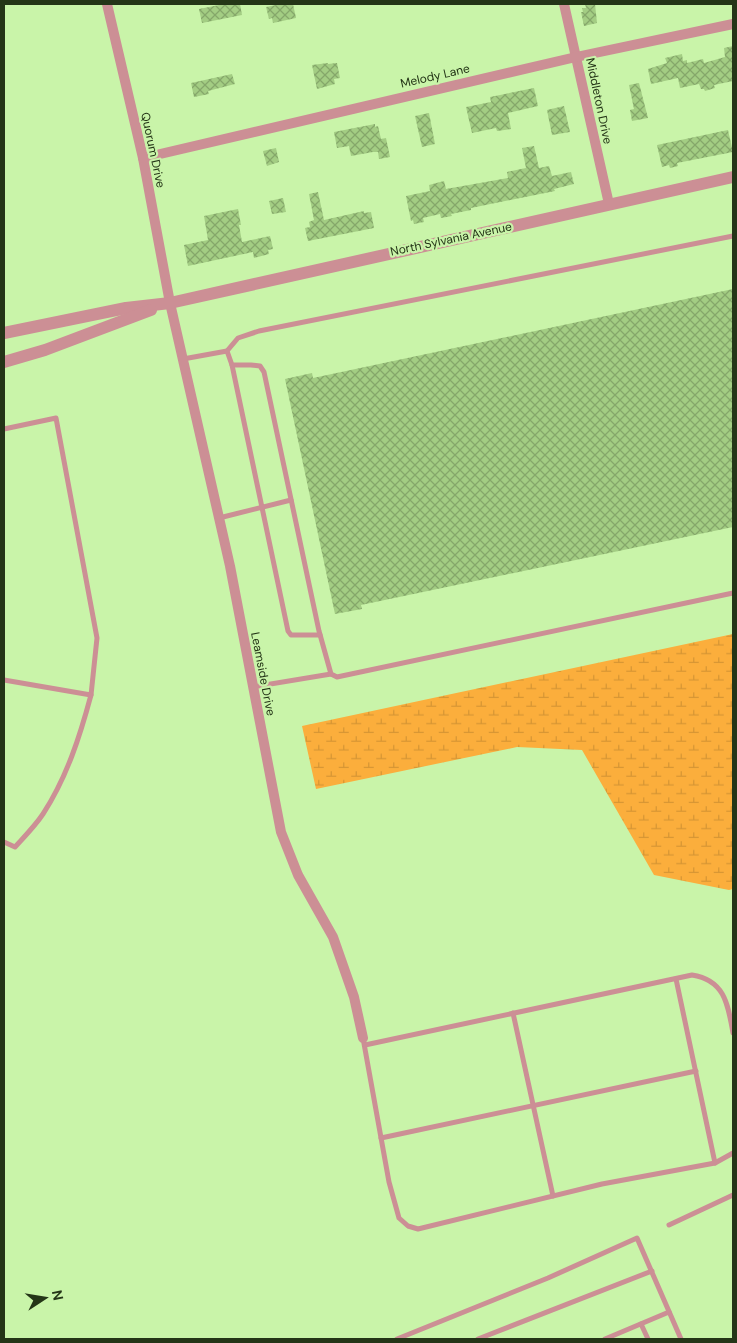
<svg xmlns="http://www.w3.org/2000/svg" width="737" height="1343" font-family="'DM Sans',sans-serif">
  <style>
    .wetland { fill: url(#wetland-marsh) }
    .building { fill: url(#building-cross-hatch) }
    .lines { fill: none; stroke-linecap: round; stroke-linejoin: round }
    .service { stroke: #cc8f95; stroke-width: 5 }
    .minor { stroke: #cc8f95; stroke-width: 10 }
    .tertiary { stroke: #cc8f95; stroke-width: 12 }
    .labels { text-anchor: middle; stroke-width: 4.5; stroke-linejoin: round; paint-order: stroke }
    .street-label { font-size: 12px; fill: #243517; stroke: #c9f4a9 }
  </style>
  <defs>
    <pattern id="wetland-marsh" width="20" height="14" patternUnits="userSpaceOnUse" patternTransform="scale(1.25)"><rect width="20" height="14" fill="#fbae3c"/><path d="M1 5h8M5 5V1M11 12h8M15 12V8" fill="none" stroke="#d79634"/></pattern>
    <pattern id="building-cross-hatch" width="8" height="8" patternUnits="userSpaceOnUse" patternTransform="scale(1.25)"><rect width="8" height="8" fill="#a3cd83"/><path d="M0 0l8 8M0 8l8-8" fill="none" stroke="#85a76a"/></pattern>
  </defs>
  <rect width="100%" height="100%" fill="#c9f4a9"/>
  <polygon class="wetland" points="733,634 733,889 729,890 654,875 582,750 517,747 316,789 302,726"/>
  <g class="building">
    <polygon points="224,4 240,4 242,15 202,23 199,9"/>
    <polygon points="281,4 293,4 296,18 273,23 272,18 269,19 266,7"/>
    <polygon points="585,4 595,4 597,23 584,26 581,12 583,12 582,8 586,8"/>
    <polygon points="733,46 733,81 714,85 715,88 705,91 704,89 701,89 699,84 680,88 678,78 651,84 648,69 667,63 665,58 682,54 683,61 687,60 687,63 703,59 704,63 725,57 724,48"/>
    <polygon points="328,63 328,64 337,63 340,78 334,79 335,84 317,89 312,65"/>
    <polygon points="232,74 235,84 208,91 209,94 194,97 191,83"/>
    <polygon points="639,83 648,118 632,121 630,110 634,109 629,85"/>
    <polygon points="534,88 538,106 508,113 511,129 497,131 496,128 472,133 466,107 491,102 490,97"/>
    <polygon points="564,106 570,132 552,135 547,110"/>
    <polygon points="429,113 435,144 422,147 415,116"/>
    <polygon points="375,124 375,127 378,126 381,139 386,138 390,157 379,159 378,152 373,152 351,156 349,146 337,148 334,132"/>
    <polygon points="728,130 733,152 677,163 678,166 670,168 669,165 662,167 657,145"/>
    <polygon points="534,146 539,168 549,166 552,176 571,172 574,184 554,189 555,191 471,208 471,210 451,214 452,216 441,218 440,214 423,218 424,222 414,224 413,220 411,221 406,196 430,191 429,185 444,181 446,189 508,178 507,172 526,168 522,148"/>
    <polygon points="276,148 279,162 267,166 263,151"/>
    <polygon points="318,192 324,220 364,211 364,213 371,212 374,228 308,241 305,228 310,227 309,222 314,220 309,194"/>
    <polygon points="283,198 286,212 272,214 269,201"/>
    <polygon points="238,209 241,225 239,225 242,242 270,236 273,249 268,250 269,254 254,258 253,252 188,266 184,245 208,240 204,216"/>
    <polygon points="733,289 733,527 361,605 362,609 335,614 285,379 312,373 313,378"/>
  </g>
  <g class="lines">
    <g class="service">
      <polyline points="733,236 259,331 238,338 227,351 232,365 251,365 260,366 264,372 319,631 331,674 337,677 733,593"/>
      <polyline points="183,359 227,351"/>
      <polyline points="232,365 288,631 291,635 320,635"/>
      <polyline points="4,429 56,418 97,638 91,695 4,680"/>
      <polyline points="219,518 291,500"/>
      <polyline points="253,687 331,674"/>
      <path d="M 4,842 L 15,847 C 25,836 35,826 43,814 C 67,777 80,736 91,695"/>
      <polyline points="676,979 715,1163"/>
      <polyline points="513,1013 553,1196"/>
      <polyline points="363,1038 389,1182 399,1218 408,1226 418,1229 602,1184 715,1163 733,1153"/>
      <path d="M 365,1045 L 692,975 C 725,980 728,1005 733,1033"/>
      <polyline points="381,1138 696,1071"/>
      <polyline points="669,1225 733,1195"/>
      <polyline points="641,1324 648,1339"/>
      <polyline points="397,1339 548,1278 637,1238 681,1339"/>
      <polyline points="478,1339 652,1271"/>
      <polyline points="605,1339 669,1312"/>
    </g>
    <g class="minor">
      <polyline points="107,4 143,158 170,303 230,566 281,832 298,875 333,937 354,997 363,1038"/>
      <polyline points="564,4 609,204"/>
      <polyline points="143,158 576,57 733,24"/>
    </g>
    <g class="tertiary">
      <polyline points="4,333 126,308 170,303 733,177"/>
      <polyline points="4,362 45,350 151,310"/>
    </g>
  </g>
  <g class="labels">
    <g class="street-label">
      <text transform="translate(435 76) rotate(-13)" y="4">Melody Lane</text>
      <text transform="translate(599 101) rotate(78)" y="4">Middleton Drive</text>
      <text transform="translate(153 150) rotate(78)" y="4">Quorum Drive</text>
      <text transform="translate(451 239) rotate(-12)" y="4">North Sylvania Avenue</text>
      <text transform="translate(263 674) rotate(79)" y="4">Leamside Drive</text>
    </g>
  </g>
  <rect width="737" height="1343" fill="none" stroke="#243517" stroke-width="10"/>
  <g transform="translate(45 1298) rotate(78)" stroke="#c9f4a9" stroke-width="4" paint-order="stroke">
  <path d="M0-4L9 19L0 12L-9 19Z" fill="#243517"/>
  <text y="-8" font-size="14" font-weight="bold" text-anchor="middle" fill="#243517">N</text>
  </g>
</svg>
